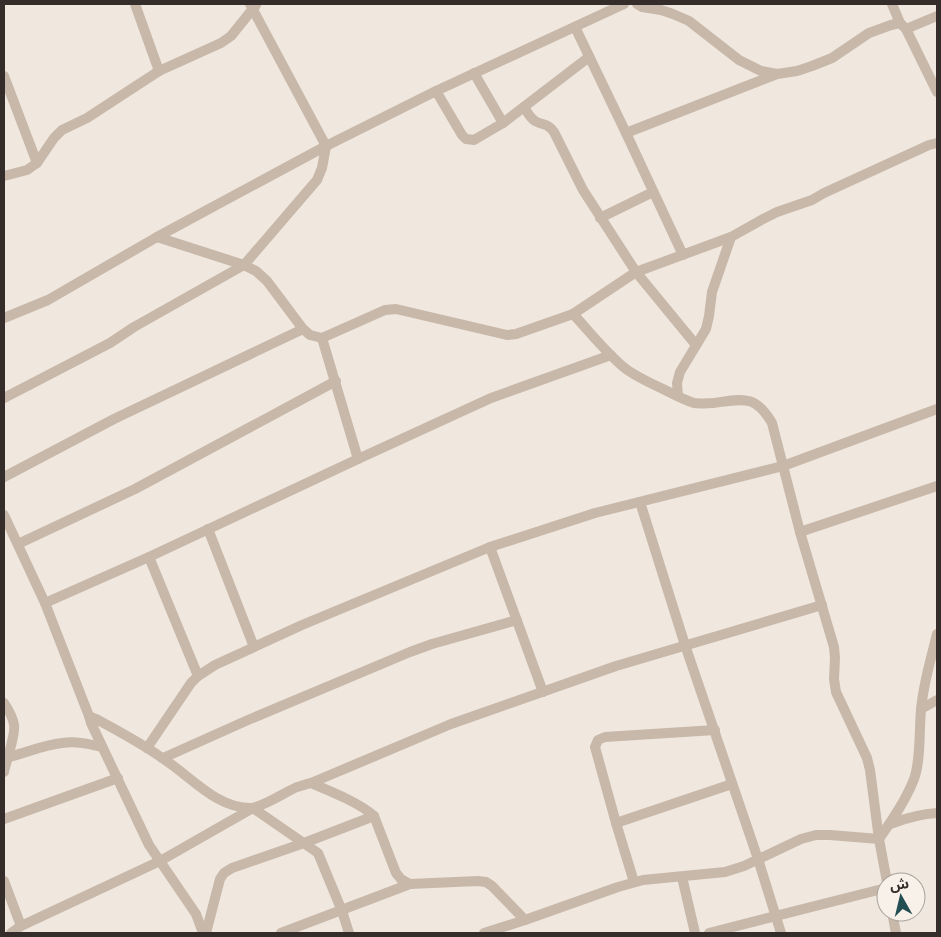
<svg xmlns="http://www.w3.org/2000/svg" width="941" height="937" font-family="Inter,'Noto Sans Arabic',sans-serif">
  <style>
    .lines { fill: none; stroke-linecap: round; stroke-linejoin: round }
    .minor { stroke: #c7b8aa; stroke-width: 10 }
  </style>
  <rect width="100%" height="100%" fill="#f0e7de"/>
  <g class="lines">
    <g class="minor">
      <polyline points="135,4 159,71"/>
      <polyline points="637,4 642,7 661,10 673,14 689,21 739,60 761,71 777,74 797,71 812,66 832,58 869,33 891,25 900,23 906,29 937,92"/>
      <polyline points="892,4 900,23"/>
      <polyline points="575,27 626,133 683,255"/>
      <polyline points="906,29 937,16"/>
      <polyline points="474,73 503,123"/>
      <polyline points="4,76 37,163"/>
      <polyline points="436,91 462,135 466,139 474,140 503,123 589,57"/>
      <path d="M 524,107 C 527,112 530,118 535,121 C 544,126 546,122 554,132 L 583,190 L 636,272 L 696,345"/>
      <polyline points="626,133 777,74"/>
      <polyline points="4,176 27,170 37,163 54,138 62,130 87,118 159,71 221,43 231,36 256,5"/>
      <polyline points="600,218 653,192"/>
      <polyline points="157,237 244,265 256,271 267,281 303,329 310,335 322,338 385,310 396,309 507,335 516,334 573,314 636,272 731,237 763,219 777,212 812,200 824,193 929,145 937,143"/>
      <polyline points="4,318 48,300 157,237 326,146 436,91 624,4"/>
      <polyline points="322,338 358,459"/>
      <polyline points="678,396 677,383 680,372 706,329 709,316 712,292 731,237"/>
      <polyline points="4,398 110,343 134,327 244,265 317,180 322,168 326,146 250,4"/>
      <polyline points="4,477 114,419 303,329"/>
      <polyline points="640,502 685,645 758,859 781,933"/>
      <polyline points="4,515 45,603 89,716"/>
      <polyline points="208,529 254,647"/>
      <polyline points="800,532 937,486"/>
      <polyline points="18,544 135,489 336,381"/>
      <polyline points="490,547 543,692"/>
      <polyline points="149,557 198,676"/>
      <polyline points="45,603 149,557 358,459 491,398 611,355"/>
      <path d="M 4,703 C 8,709 13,717 14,725 C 16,734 6,761 4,772"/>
      <polyline points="921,709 937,700"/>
      <polyline points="147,748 191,683 198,676 215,665 302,625 490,547 595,513 783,466 937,409"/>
      <path d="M 4,758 C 24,754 42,745 62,743 C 76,741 89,744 102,747"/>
      <polyline points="163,758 248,720 410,652 432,644 517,620"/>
      <polyline points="311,783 451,724 616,666 822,605"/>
      <polyline points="4,819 118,778"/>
      <polyline points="616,823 732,784"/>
      <path d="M 890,824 C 906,818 920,814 937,813"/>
      <polyline points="682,877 695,933"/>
      <polyline points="4,881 21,926"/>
      <polyline points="634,882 616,823 595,747 598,740 605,737 715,730"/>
      <path d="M 887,882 L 879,839 C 892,820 906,800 914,779 C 921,760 919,730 921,710 C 923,684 931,659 937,634"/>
      <polyline points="892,912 896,933"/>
      <polyline points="11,933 21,926 160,861 253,808 318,853 342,911 349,933"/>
      <path d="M 203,933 L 196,914 L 149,845 L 91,723 L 89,716 L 96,719 C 118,731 141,743 162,758 C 191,776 215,808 251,808 C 263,807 285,792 297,787 C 301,786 306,784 311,783 C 330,791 360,803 374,816 L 396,873 L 401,879 L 410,884 L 478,881 L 486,882 L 492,886 L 525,920 L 618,887 L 643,880 L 725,872 L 744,866 L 801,839 L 816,835 L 830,835 L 879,839 L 870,770 L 867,758 L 836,692 L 834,679 L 835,658 L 834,647 L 800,532 L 772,423 C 755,394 743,399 713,403 C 707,403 701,404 694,403 C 684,400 673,394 663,389 C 650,383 637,377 626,369 C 606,353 590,332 573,314"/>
      <polyline points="206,933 220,879 224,873 232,868 304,843 374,816"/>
      <polyline points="281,933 410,884"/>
      <polyline points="484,933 525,920"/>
      <polyline points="709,933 886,888"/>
    </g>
  </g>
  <rect width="941" height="937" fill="none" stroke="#352d29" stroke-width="10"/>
  <g transform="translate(901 897) rotate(352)"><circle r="24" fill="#f8f1e9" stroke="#aaa39c"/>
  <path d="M0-4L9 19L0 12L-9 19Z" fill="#234f53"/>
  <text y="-8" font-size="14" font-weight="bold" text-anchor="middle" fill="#352d29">ش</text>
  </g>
</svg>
